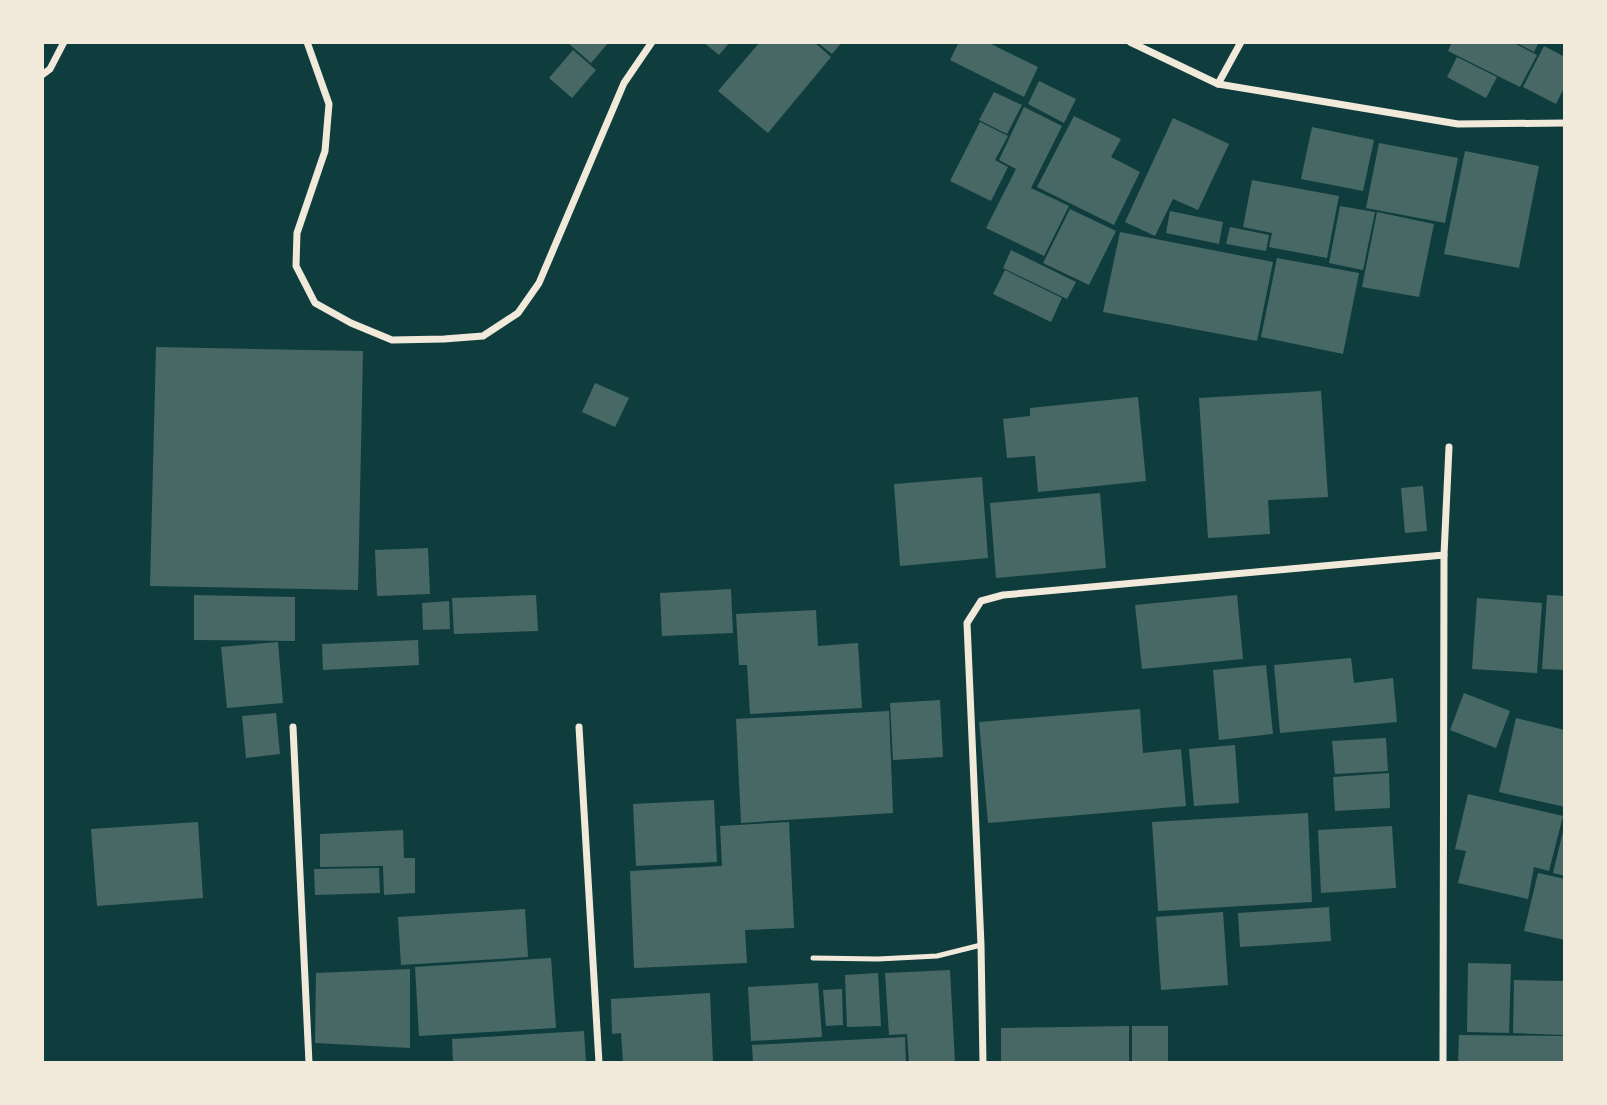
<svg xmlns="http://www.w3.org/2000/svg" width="1607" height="1105" font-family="'Nunito Sans',sans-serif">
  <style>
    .building { fill: #486865 }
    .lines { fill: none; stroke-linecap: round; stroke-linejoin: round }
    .service { stroke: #f1e9da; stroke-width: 5 }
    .minor { stroke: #f1e9da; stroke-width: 7 }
  </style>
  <rect width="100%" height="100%" fill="#0f3d3e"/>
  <g class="building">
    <polygon points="567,42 609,42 591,63"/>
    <polygon points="703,42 730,42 719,55"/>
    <polygon points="760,42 814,42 831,57 768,133 718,91"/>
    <polygon points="817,42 842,42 832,54"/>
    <polygon points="959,42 987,42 1038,67 1024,97 950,60"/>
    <polygon points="1452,42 1512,42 1537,55 1520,87 1448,51"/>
    <polygon points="1515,42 1539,42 1534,52"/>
    <polygon points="1544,46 1565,57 1565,86 1556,104 1523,87"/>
    <polygon points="573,50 596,70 572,98 549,78"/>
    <polygon points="1457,57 1497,77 1486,98 1447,77"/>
    <polygon points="1039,81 1076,99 1064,123 1028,104"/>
    <polygon points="994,92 1022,105 1007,134 979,120"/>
    <polygon points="1024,107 1062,126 1031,188 1069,206 1044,256 986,228 1016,169 999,160"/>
    <polygon points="1074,116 1121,139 1111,157 1140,172 1114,225 1037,187"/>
    <polygon points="1173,118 1229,144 1198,210 1173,199 1155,236 1125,222"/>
    <polygon points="980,122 1008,136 995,160 1008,167 991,201 950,181"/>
    <polygon points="1312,127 1374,140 1363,191 1301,179"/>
    <polygon points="1379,143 1458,158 1445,223 1366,208"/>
    <polygon points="1465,151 1539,166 1519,268 1444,254"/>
    <polygon points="1252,180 1339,196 1327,258 1269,247 1272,233 1243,227"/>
    <polygon points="1340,206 1375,212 1363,270 1329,263"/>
    <polygon points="1070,209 1116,231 1089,285 1043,263"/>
    <polygon points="1170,211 1223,222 1219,244 1166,233"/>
    <polygon points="1377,212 1434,224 1419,297 1362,287"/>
    <polygon points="1230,227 1269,235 1266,251 1226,244"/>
    <polygon points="1120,232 1273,262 1257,341 1103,312"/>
    <polygon points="1011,250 1076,282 1067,299 1003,268"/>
    <polygon points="1277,258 1359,273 1343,354 1261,337"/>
    <polygon points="1005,270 1062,298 1051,322 993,294"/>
    <polygon points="156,347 363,351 358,590 150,586"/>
    <polygon points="595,383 629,398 615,427 582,412"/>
    <polygon points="1321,391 1328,497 1268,500 1270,534 1208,538 1199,398"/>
    <polygon points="1138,397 1146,481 1038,492 1035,456 1007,458 1003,419 1030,416 1030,408"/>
    <polygon points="982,477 988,558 900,566 894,484"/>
    <polygon points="1423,486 1427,531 1405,533 1401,488"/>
    <polygon points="1100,493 1106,568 996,578 990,503"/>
    <polygon points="428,548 430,594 377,596 375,550"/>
    <polygon points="731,589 733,633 662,636 660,593"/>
    <polygon points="194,595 295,597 295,641 194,640"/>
    <polygon points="536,595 538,631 454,634 452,598"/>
    <polygon points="1237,595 1243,659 1142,669 1135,605"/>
    <polygon points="1547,595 1565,596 1565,670 1542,669"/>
    <polygon points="1477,598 1542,603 1537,673 1472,669"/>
    <polygon points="449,601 450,629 423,630 422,603"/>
    <polygon points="816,610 818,646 858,643 862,708 750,714 747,665 739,665 736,614"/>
    <polygon points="418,640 419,665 323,670 322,644"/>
    <polygon points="278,642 283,703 227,708 221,647"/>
    <polygon points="1351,658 1354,683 1393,678 1397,722 1280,733 1274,665"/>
    <polygon points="1266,665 1273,734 1219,740 1213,670"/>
    <polygon points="1464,693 1510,711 1496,748 1450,730"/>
    <polygon points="940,700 943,757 893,760 890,703"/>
    <polygon points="1140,709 1143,753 1181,749 1186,806 988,823 979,722"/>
    <polygon points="889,711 893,813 741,823 736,719"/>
    <polygon points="276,713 280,754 246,758 242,716"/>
    <polygon points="1516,718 1565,730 1565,807 1499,792"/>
    <polygon points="1386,738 1388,771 1335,774 1332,741"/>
    <polygon points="1235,745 1239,803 1194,806 1189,749"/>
    <polygon points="1389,773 1390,808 1335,811 1333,777"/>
    <polygon points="1468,794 1563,816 1549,871 1534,867 1528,899 1458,883 1466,851 1455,849"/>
    <polygon points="714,800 717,862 636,866 633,804"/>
    <polygon points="1308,813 1312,902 1158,911 1152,822"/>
    <polygon points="198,822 203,898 97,906 91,829"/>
    <polygon points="789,822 794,928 745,930 747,963 634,968 630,871 722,866 720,826"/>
    <polygon points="1392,826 1396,888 1321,893 1318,830"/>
    <polygon points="1564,827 1565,827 1565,876 1553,873"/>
    <polygon points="403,830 404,858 415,858 415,893 384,895 383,866 320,867 320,834"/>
    <polygon points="379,868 380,893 315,895 314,869"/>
    <polygon points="1538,873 1565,879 1565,940 1524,931"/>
    <polygon points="1329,907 1331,941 1240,947 1238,913"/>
    <polygon points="525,909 528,957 401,965 398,917"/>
    <polygon points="1223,912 1228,985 1161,990 1156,917"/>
    <polygon points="551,958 556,1028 419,1036 415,967"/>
    <polygon points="1468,963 1511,964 1509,1033 1467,1032"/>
    <polygon points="410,969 410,1048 315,1043 316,973"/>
    <polygon points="950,970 955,1063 909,1063 907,1034 889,1035 885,973"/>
    <polygon points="878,973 881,1026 847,1027 845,975"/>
    <polygon points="1514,980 1565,981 1565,1035 1513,1033"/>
    <polygon points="818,983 822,1037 751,1041 748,987"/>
    <polygon points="842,989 843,1025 826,1026 823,990"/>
    <polygon points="710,993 713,1063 623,1063 621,1033 612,1034 611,999"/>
    <polygon points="1129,1026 1129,1063 1001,1063 1001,1028"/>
    <rect x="1132" y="1026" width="36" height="37"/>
    <polygon points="584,1031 586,1063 453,1063 452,1039"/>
    <polygon points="1459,1035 1565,1036 1565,1063 1458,1063"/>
    <polygon points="905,1037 906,1063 753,1063 752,1045"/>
  </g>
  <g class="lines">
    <polyline class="service" points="813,958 878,959 937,956 981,945"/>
    <g class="minor">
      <polyline points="307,42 329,104 325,151 297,233 296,266 315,303 351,323 392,340 444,339 483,336 518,313 539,283 624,83 652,42"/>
      <polyline points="1130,42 1218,84 1458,124 1565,123"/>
      <polyline points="42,75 50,69 64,42"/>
      <polyline points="1218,84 1241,42"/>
      <polyline points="293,727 309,1063"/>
      <polyline points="579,727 599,1063"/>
      <polyline points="983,1063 981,945 967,623 981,601 1003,595 1444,555"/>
      <polyline points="1443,1063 1444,555 1449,447"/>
    </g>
  </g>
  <rect width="1607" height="1105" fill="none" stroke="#f1e9da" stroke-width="88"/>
</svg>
